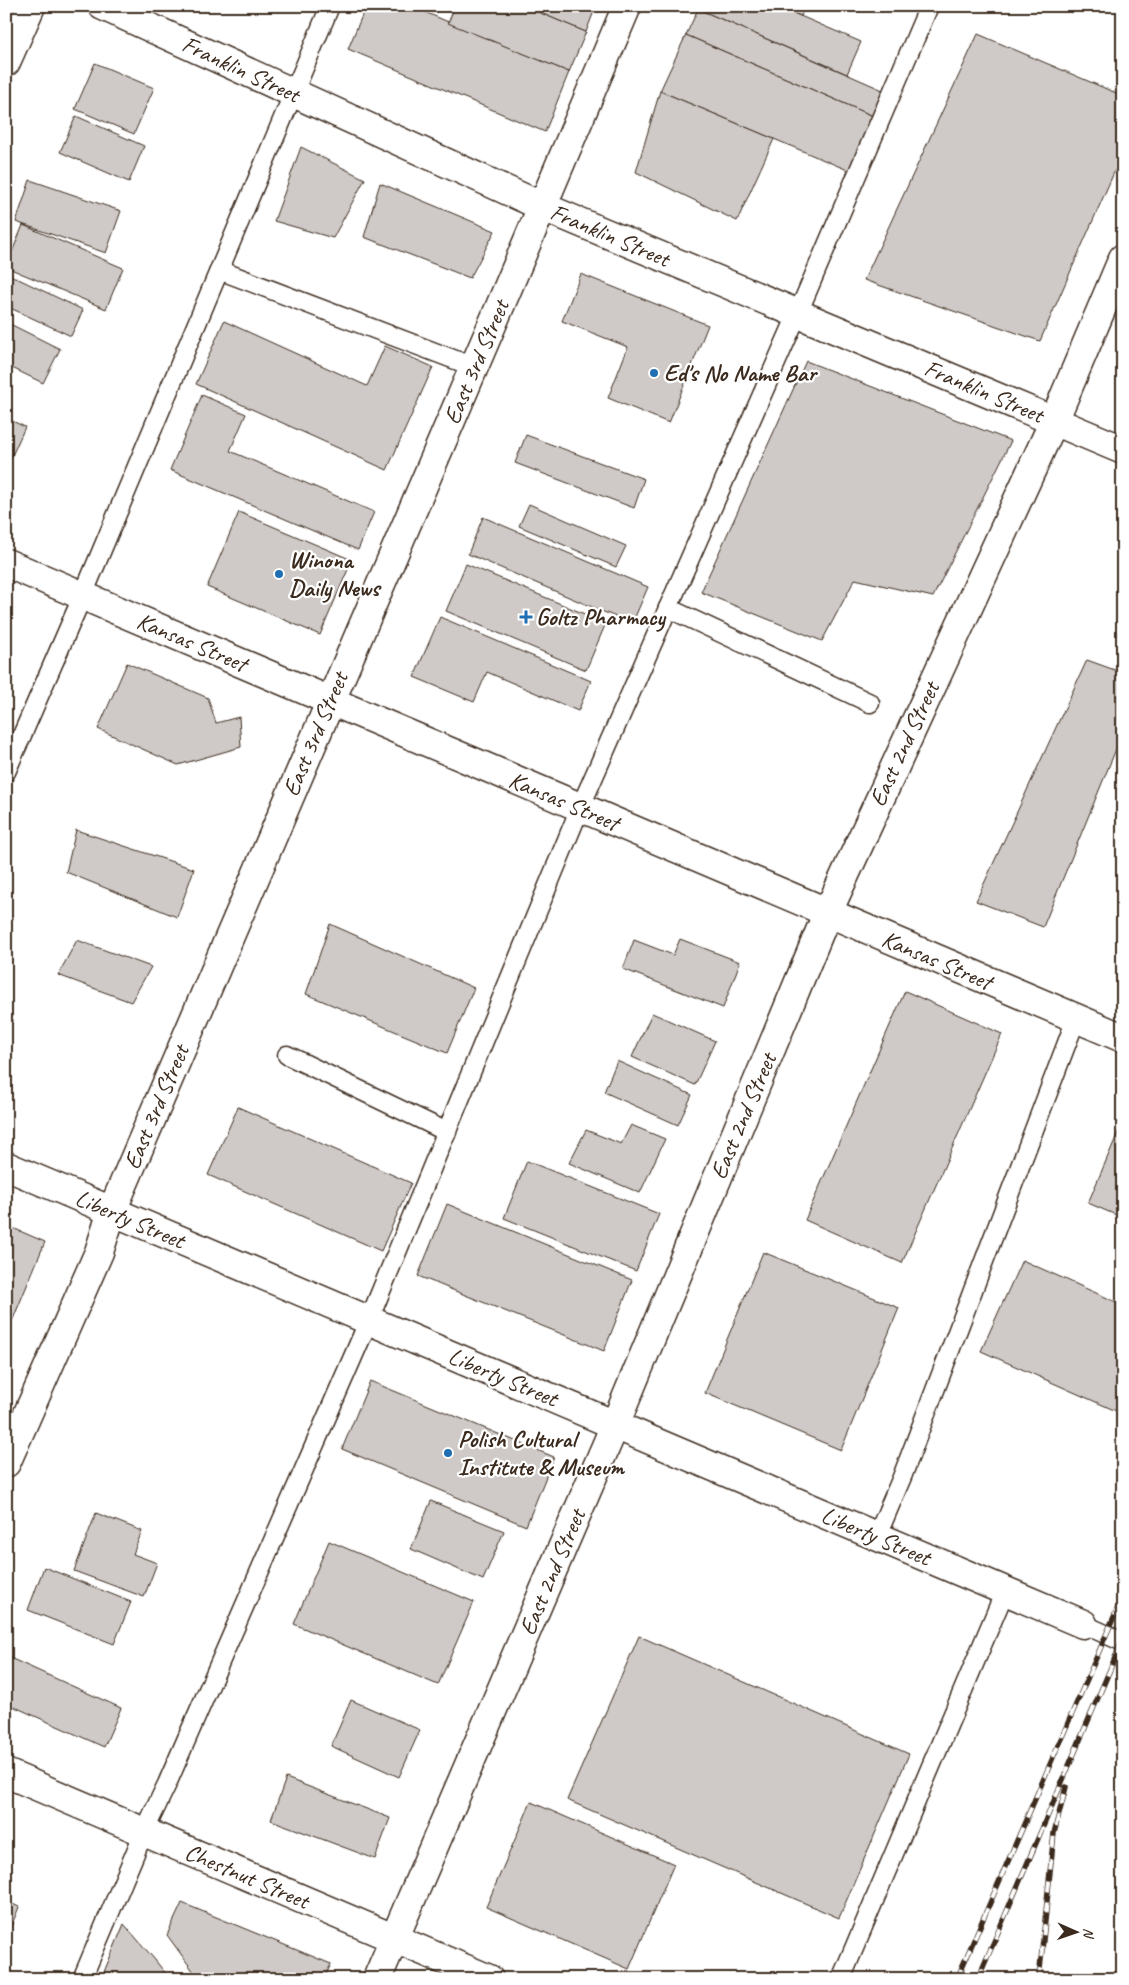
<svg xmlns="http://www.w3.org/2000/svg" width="1129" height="1985" font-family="Caveat,sans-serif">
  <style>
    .building { fill: #cfcac7; stroke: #3b2a1e }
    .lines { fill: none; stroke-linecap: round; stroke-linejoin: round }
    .service-casing { stroke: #3b2a1e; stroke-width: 21 }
    .minor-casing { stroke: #3b2a1e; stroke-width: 31 }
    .tertiary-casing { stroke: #3b2a1e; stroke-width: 31 }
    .service { stroke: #fff; stroke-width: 18 }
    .minor { stroke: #fff; stroke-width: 28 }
    .tertiary { stroke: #fff; stroke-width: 28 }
    .rail-casing { stroke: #3b2a1e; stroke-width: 5.5 }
    .rail { stroke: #fff; stroke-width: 4; stroke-dasharray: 11; stroke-linecap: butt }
    .poi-dot { fill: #1f6fb2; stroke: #fff; stroke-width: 2 }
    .labels { text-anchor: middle; stroke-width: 4.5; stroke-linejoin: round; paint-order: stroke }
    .street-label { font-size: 24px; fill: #3b2a1e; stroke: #fff }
    .poi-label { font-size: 24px; font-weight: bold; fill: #3b2a1e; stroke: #fff; text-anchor: start }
  </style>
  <rect width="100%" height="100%" fill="#fff"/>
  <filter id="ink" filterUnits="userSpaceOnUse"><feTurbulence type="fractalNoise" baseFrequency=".02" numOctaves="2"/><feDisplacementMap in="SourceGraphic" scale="10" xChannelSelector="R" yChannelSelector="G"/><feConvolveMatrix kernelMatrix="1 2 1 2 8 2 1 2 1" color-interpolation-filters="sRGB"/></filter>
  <g filter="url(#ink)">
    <g class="building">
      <polygon points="366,6 410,6 569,72 545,132 348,49"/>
      <polygon points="455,6 524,6 586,32 569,72 448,23"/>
      <polygon points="524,6 596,6 586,32"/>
      <polygon points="699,6 777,6 861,42 847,74 698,9"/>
      <polygon points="777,6 805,6 801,16"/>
      <polygon points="698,9 885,91 873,116 686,35"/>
      <polygon points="978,34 1123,96 1123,152 1040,341 864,280"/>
      <polygon points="686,35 873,116 850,171 660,91"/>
      <polygon points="95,63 154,88 134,134 75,109"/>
      <polygon points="660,91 774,139 737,221 636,172"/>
      <polygon points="76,116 144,146 129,182 60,152"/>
      <polygon points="301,147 365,179 333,238 274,221"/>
      <polygon points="30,180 121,211 106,253 16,222"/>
      <polygon points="380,183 495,231 470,278 364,237"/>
      <polygon points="23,225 123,268 106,309 6,267"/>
      <polygon points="6,273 83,310 71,336 6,306"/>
      <polygon points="581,274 708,325 669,423 608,398 628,347 562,321"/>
      <polygon points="224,321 367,386 385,346 433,367 387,470 196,384"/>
      <polygon points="6,322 60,349 43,383 6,365"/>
      <polygon points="806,361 1011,441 933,597 855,579 822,641 701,592"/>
      <polygon points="202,395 246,414 230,451 374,512 358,550 170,470"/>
      <polygon points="6,418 25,427 6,469"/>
      <polygon points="526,435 644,479 634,508 515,463"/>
      <polygon points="529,504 626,546 616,567 519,526"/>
      <polygon points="239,512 352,560 320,635 207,587"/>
      <polygon points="483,517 648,587 632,624 468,554"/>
      <polygon points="466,564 606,623 586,670 446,611"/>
      <polygon points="440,617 591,681 578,711 487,672 474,702 414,677"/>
      <polygon points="1087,660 1123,673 1123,732 1043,927 976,901"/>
      <polygon points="127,663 208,698 216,723 239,717 241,747 178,765 98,729"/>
      <polygon points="76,830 194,869 177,917 66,872"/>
      <polygon points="330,924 474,988 447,1053 306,994"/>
      <polygon points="680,939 740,962 723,1008 623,969 634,940 673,955"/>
      <polygon points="77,940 151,967 131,1002 58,975"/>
      <polygon points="905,991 1002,1034 902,1263 805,1220"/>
      <polygon points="652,1013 715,1041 695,1085 632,1057"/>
      <polygon points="617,1061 692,1095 678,1125 604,1092"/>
      <polygon points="238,1107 411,1183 381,1251 208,1175"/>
      <polygon points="1123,1121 1123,1218 1088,1203"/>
      <polygon points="631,1125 665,1139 640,1193 569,1163 586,1130 621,1144"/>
      <polygon points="527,1161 659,1214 636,1271 504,1218"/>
      <polygon points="447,1204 632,1280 604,1351 418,1276"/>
      <polygon points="6,1225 45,1242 6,1336"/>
      <polygon points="763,1252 899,1308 841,1450 705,1393"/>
      <polygon points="1022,1260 1123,1305 1123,1414 981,1351"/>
      <polygon points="370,1381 554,1457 526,1526 342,1449"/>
      <polygon points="431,1501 504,1531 483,1580 411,1549"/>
      <polygon points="96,1513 142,1531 133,1554 157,1563 144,1597 74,1571"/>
      <polygon points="329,1541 474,1602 438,1685 294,1624"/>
      <polygon points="44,1567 131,1602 114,1644 28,1610"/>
      <polygon points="639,1636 909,1754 839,1918 567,1800"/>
      <polygon points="10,1658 121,1708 104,1747 6,1703 6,1666"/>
      <polygon points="351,1700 420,1730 399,1777 331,1746"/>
      <polygon points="286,1778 390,1818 375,1859 271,1820"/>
      <polygon points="531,1802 674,1864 629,1969 486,1907"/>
      <polygon points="6,1901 19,1907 6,1939"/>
      <polygon points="182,1903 331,1964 324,1979 199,1979 167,1935"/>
      <polygon points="124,1924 155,1960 170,1979 101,1979"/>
    </g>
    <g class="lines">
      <defs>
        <g id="service">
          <polyline points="219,270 474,367"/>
          <polyline points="668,608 870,703"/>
          <polyline points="6,772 83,595 330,6"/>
          <polyline points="287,1055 447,1132"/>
          <polyline points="877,1536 902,1477 1076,1019"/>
          <polyline points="1083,1624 1123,1642"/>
          <polyline points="82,1979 144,1832 167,1784 369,1320 580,808 798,313 929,6"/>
          <polyline points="841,1979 1005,1591"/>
        </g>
        <g id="minor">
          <polyline points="6,62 31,6"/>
          <polyline points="1054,421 1123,450"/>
          <polyline points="6,563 1123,1038"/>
          <polyline points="6,1166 1083,1624"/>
          <polyline points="6,1463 99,1252 112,1211 498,311 627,6"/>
          <polyline points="6,1773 489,1979"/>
        </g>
        <g id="tertiary">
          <polyline points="103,6 541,206 1054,421"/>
          <polyline points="377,1979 615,1425 827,914 1054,421 1123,258"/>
        </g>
      </defs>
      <use href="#service" class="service-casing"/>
      <use href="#minor" class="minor-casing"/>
      <use href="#tertiary" class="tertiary-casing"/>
      <use href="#service" class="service"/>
      <use href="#minor" class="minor"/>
      <use href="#tertiary" class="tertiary"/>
      <defs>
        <g id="rail">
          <polyline points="957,1979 1123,1596"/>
          <polyline points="978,1979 1123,1639"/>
          <polyline points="1039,1979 1054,1833 1066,1787"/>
        </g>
      </defs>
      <use href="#rail" class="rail-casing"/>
      <use href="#rail" class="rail"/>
    </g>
  </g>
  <g class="poi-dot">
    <circle cx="654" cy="373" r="5"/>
    <circle cx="279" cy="574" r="5"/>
    <path d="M523.5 609.5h5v5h5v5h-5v5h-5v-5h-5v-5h5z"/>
    <circle cx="448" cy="1453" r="5"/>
  </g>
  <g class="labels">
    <g class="street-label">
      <text transform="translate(241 69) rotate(25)" y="8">Franklin Street</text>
      <text transform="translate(610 235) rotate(23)" y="8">Franklin Street</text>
      <text transform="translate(476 362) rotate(-67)" y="8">East 3rd Street</text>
      <text transform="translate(984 391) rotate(23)" y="8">Franklin Street</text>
      <text transform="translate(192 642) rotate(23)" y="8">Kansas Street</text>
      <text transform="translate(315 734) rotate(-67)" y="8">East 3rd Street</text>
      <text transform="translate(904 744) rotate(-65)" y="8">East 2nd Street</text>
      <text transform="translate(564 801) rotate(23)" y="8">Kansas Street</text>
      <text transform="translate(937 960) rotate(23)" y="8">Kansas Street</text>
      <text transform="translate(156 1107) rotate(-67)" y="8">East 3rd Street</text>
      <text transform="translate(743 1116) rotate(-67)" y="8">East 2nd Street</text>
      <text transform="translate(130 1219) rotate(23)" y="8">Liberty Street</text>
      <text transform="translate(503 1377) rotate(23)" y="8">Liberty Street</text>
      <text transform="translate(876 1536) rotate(23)" y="8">Liberty Street</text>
      <text transform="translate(552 1572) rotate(-67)" y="8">East 2nd Street</text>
      <text transform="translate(247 1876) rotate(23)" y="8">Chestnut Street</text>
    </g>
    <g class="poi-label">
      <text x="664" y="381">Ed's No Name Bar</text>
      <text x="289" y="568">Winona<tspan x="289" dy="28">Daily News</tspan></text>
      <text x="536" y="625">Goltz Pharmacy</text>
      <text x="458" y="1447">Polish Cultural<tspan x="458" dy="28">Institute &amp; Museum</tspan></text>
    </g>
  </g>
  <rect width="1129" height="1985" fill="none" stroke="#fff" stroke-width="25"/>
  <rect x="12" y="12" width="1104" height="1960" fill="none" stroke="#3b2a1e" stroke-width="2" filter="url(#ink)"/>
  <g transform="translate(1076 1932) rotate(92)" stroke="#ffffff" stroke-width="4" paint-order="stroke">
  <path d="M0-4L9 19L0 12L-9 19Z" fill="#3b2a1e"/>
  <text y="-8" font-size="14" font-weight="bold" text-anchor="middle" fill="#3b2a1e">N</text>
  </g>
</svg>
